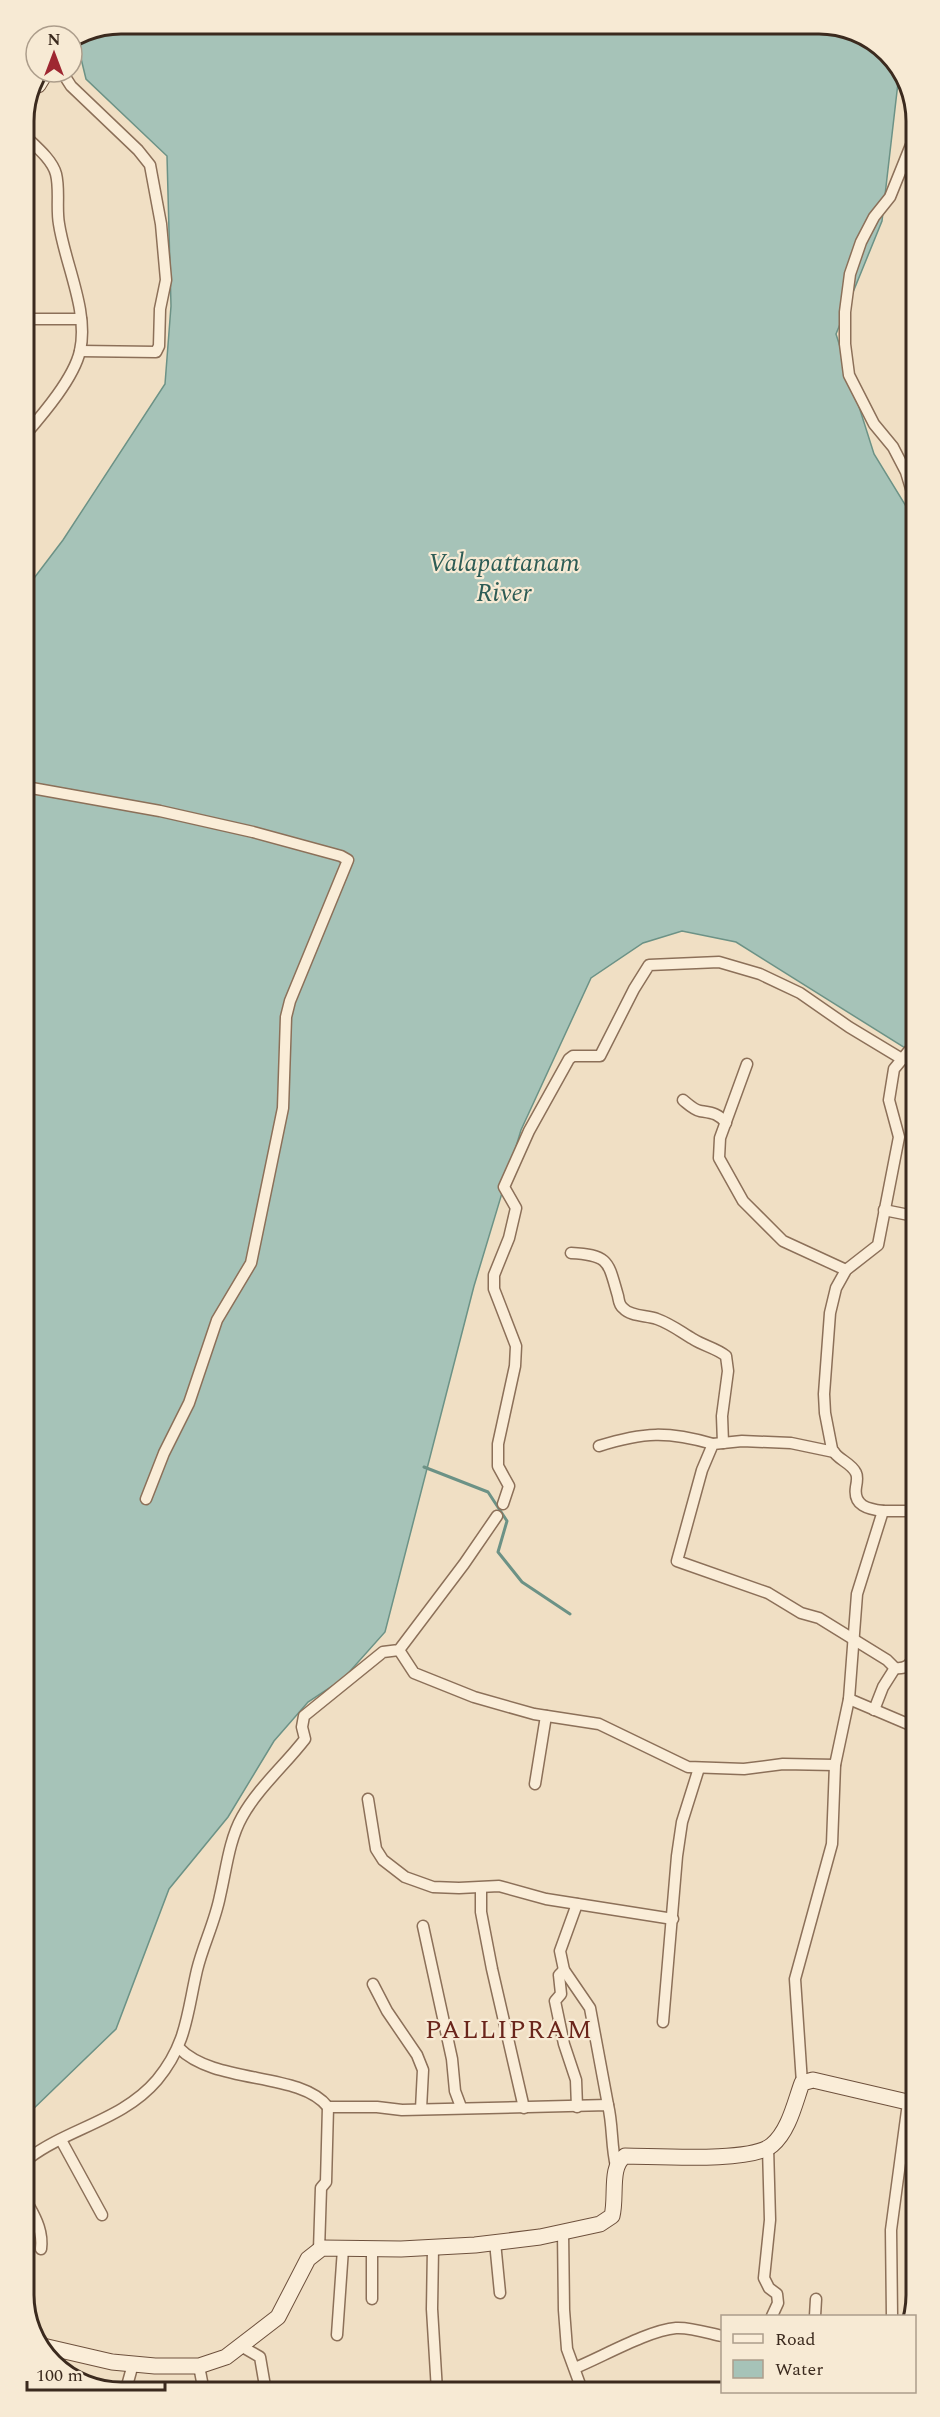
<svg xmlns="http://www.w3.org/2000/svg" width="940" height="2417" font-family="Spectral,serif">
  <style>
    .water { fill: #a6c3b8; stroke: #6c9286; stroke-width: 1.5 }
    .lines { fill: none; stroke-linecap: round; stroke-linejoin: round }
    .stream { stroke: #6c9286; stroke-width: 3 }
    .minor-casing { stroke: #8c7059; stroke-width: 13 }
    .secondary-casing { stroke: #6e513d; stroke-width: 17 }
    .minor { stroke: #faedd8; stroke-width: 10 }
    .secondary { stroke: #faedd8; stroke-width: 15 }
    .labels { text-anchor: middle; stroke-width: 4.5; stroke-linejoin: round; paint-order: stroke }
    .water-label { font-size: 26px; font-style: italic; fill: #2d5c55; stroke: #f7ead4 }
    .neighbourhood-label { font-size: 26px; letter-spacing: 1.5px; fill: #6a251b; stroke: #f7ead4 }
    .rim { fill: none; stroke: #3b2a1e; stroke-width: 3 }
  </style>
  <rect width="100%" height="100%" fill="#f0dfc4"/>
  <polygon class="water" points="122,24 825,24 878,44 899,74 882,221 836,334 874,454 912,516 913,1053 736,942 682,931 643,943 591,978 521,1130 474,1286 385,1632 343,1679 308,1702 274,1741 228,1817 169,1889 116,2029 29,2113 25,590 63,540 165,384 171,306 167,156 86,79 77,42"/>
  <g class="lines">
    <polyline class="stream" points="424,1467 488,1492 507,1521 498,1552 522,1582 570,1614"/>
    <defs>
      <g id="minor">
        <polyline points="62,72 71,86 138,150 150,165 161,224 166,280 160,309 159,346 156,352 80,351"/>
        <path d="M 24,135 C 34,145 52,159 56,174 C 60,190 56,208 59,224 C 65,264 89,311 80,351 C 74,378 43,414 25,435"/>
        <polyline points="911,145 890,197 874,217 861,242 850,274 845,312 845,344 849,375 874,424 893,447 906,472 912,492"/>
        <polyline points="25,319 81,319"/>
        <polyline points="26,787 160,811 253,832 341,856 348,860 290,1001 286,1017 283,1108 251,1263 217,1320 189,1403 164,1453 146,1499"/>
        <polyline points="747,1064 720,1138 719,1158 743,1201 783,1241 846,1270"/>
        <path d="M 683,1100 C 688,1104 694,1110 700,1111 C 712,1113 718,1113 726,1123"/>
        <polyline points="884,1210 914,1216"/>
        <path d="M 571,1253 C 610,1255 608,1262 618,1296 C 619,1301 619,1305 623,1308 C 631,1317 647,1315 657,1319 C 671,1324 681,1332 693,1339 C 704,1346 716,1348 726,1356 L 728,1371 L 722,1416 L 723,1443"/>
        <path d="M 599,1446 C 644,1432 667,1431 713,1444"/>
        <path d="M 834,1452 L 791,1443 L 742,1441 L 713,1444 L 702,1470 L 677,1561 L 768,1593 L 801,1613 L 819,1618 L 887,1660 L 895,1668 C 907,1669 909,1665 915,1656"/>
        <polyline points="503,1504 509,1486 498,1466 498,1444 515,1366 516,1346 494,1289 494,1275 509,1238 516,1208 504,1187 529,1131 569,1059 573,1056 600,1056 634,989 649,965 719,962 760,974 800,993 849,1027 902,1059"/>
        <path d="M 883,1511 C 868,1509 853,1506 856,1487 C 857,1482 858,1477 856,1473 C 851,1462 837,1460 832,1449 L 825,1413 L 824,1394 L 830,1313 L 836,1288 L 846,1270 L 878,1245 L 899,1137 L 889,1100 L 894,1069 L 913,1046"/>
        <polyline points="399,1650 414,1673 474,1697 534,1714 599,1724 688,1767 744,1769 783,1764 835,1765"/>
        <polyline points="849,1699 915,1727"/>
        <polyline points="874,1710 883,1687 895,1668"/>
        <polyline points="535,1784 546,1716"/>
        <polyline points="368,1799 376,1849 383,1860 405,1877 433,1887 459,1888 499,1886 546,1899 673,1919"/>
        <polyline points="481,1888 481,1912 492,1969 524,2108"/>
        <polyline points="577,1904 560,1951 564,1970 590,2008 608,2105"/>
        <polyline points="423,1926 452,2059 455,2091 461,2107"/>
        <polyline points="564,1970 559,1975 561,1994 555,2001 564,2044 576,2080 577,2107"/>
        <polyline points="373,1984 387,2011 417,2055 423,2070 421,2109"/>
        <polyline points="663,2022 677,1856 682,1822 699,1768"/>
        <path d="M 179,2048 C 215,2085 300,2071 328,2107"/>
        <polyline points="802,2083 795,1979 832,1844 835,1765 849,1699 857,1594 883,1511 914,1511"/>
        <polyline points="61,2140 102,2215"/>
        <polyline points="768,2147 770,2220 764,2278 769,2288 777,2294 778,2303 772,2316"/>
        <path d="M 29,2158 C 69,2128 123,2120 157,2080 C 187,2044 187,2013 197,1970 C 203,1945 215,1922 220,1896 C 226,1871 229,1840 242,1817 C 258,1788 285,1765 305,1739 L 302,1727 L 304,1716 L 383,1652 L 399,1650 L 464,1564 L 497,1516"/>
        <path d="M 29,2206 C 37,2220 43,2233 41,2249"/>
        <polyline points="563,2232 564,2310 567,2349 582,2390"/>
        <polyline points="495,2242 500,2293"/>
        <polyline points="433,2248 432,2309 437,2391"/>
        <path d="M 319,2250 L 321,2188 L 326,2182 L 328,2107 L 377,2107 L 402,2110 L 608,2105 C 613,2126 611,2146 616,2166"/>
        <polyline points="372,2299 372,2248"/>
        <polyline points="815,2316 816,2299"/>
        <polyline points="892,2316 891,2230 908,2103"/>
        <polyline points="337,2335 343,2249"/>
        <polyline points="241,2346 260,2357 266,2392"/>
        <polyline points="199,2366 204,2392"/>
        <path d="M 575,2368 C 602,2357 649,2330 676,2328 C 690,2327 708,2333 722,2336"/>
        <polyline points="125,2393 133,2364"/>
      </g>
      <g id="secondary">
        <polyline points="38,85 46,72"/>
        <polyline points="24,116 24,115"/>
        <path d="M 43,2346 L 112,2362 L 155,2366 L 199,2366 L 226,2357 L 278,2317 L 308,2259 L 322,2248 L 401,2249 L 475,2245 L 540,2237 L 600,2224 L 612,2216 C 617,2197 609,2166 625,2156 C 656,2156 751,2163 772,2145 C 789,2131 795,2102 802,2083 L 813,2080 L 916,2104"/>
      </g>
    </defs>
    <use href="#minor" class="minor-casing"/>
    <use href="#secondary" class="secondary-casing"/>
    <use href="#minor" class="minor"/>
    <use href="#secondary" class="secondary"/>
  </g>
  <g class="labels">
    <g class="water-label">
      <text x="504" y="571">Valapattanam<tspan x="504" dy="30">River</tspan></text>
    </g>
    <g class="neighbourhood-label">
      <text x="509" y="2038">PALLIPRAM</text>
    </g>
  </g>
  <path d="M0 0H940V2417H0ZM121 34H819A87 87 0 0 1 906 121V2295A87 87 0 0 1 819 2382H121A87 87 0 0 1 34 2295V121A87 87 0 0 1 121 34Z" fill="#f7ead4" fill-rule="evenodd"/>
  <path class="rim" d="M121 34H819A87 87 0 0 1 906 121V2295A87 87 0 0 1 819 2382H121A87 87 0 0 1 34 2295V121A87 87 0 0 1 121 34Z"/>
  <rect x="721" y="2315" width="195" height="78" fill="#f7ead4" stroke="#ac9d8b" stroke-width="1.5"/>
  <rect x="733" y="2334" width="30" height="9" fill="#faedd8" stroke="#ac9d8b" stroke-width="1.5"/>
  <text x="775" y="2345" font-size="18" fill="#3b2a1e">Road</text>
  <rect x="733" y="2360" width="30" height="18" fill="#a6c3b8" stroke="#ac9d8b" stroke-width="1.5"/>
  <text x="775" y="2375" font-size="18" fill="#3b2a1e">Water</text>
  <g transform="translate(54 54)"><circle r="28" fill="#f7ead4" stroke="#ac9d8b" stroke-width="1.5"/>
  <path d="M0-4.5L10 22L0 15L-10 22Z" fill="#9e2731"/>
  <text y="-9" font-size="16" font-weight="bold" text-anchor="middle" fill="#3b2a1e">N</text>
  </g>
  <path d="M27 2381v9h138v-9" fill="none" stroke="#3b2a1e" stroke-width="3"/>
  <text x="36" y="2381" font-size="18" fill="#3b2a1e" stroke="#f7ead4" stroke-width="4.5" paint-order="stroke">100 m</text>
</svg>
